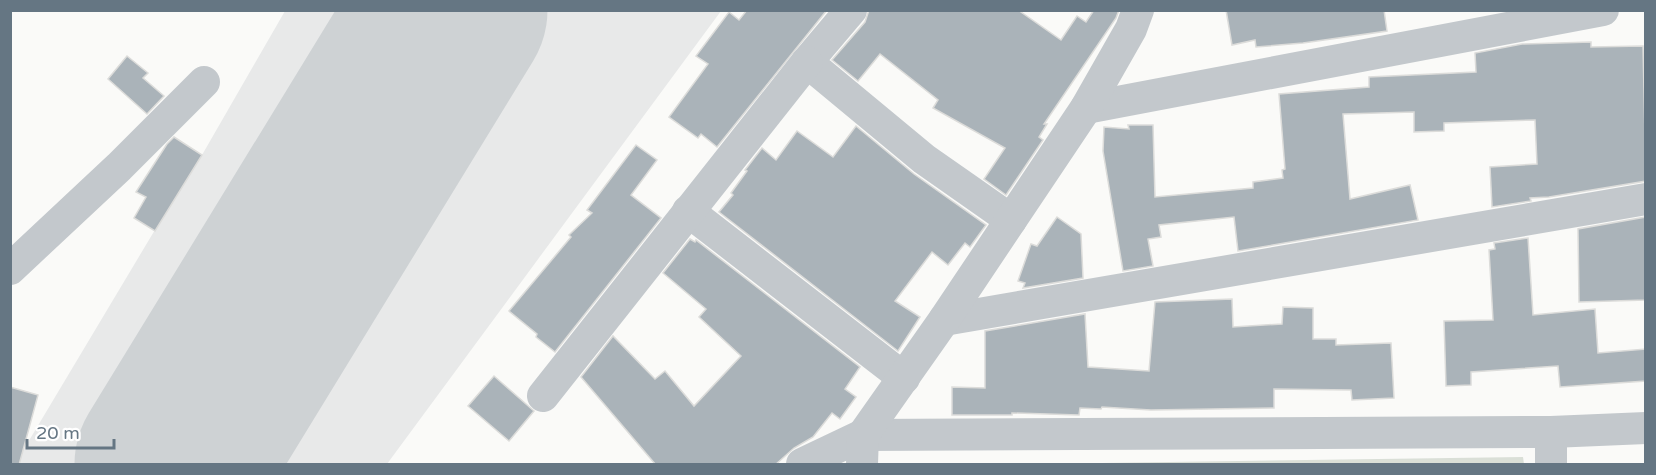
<svg xmlns="http://www.w3.org/2000/svg" width="1656" height="475" font-family="'Varela Round',sans-serif">
  <style>
    .built { fill: #e8e9e9 }
    .green { fill: #dadfd7 }
    .lines { fill: none; stroke-linecap: round; stroke-linejoin: round }
    .runway { stroke: #ced2d4; stroke-width: 195 }
    .building { fill: #aab3b9; stroke: #dcdcda; stroke-width: 1.5 }
    .street { stroke: #c3c8cc; stroke-width: 32 }
  </style>
  <rect width="100%" height="100%" fill="#fafaf8"/>
  <polygon class="built" points="285,11 721,11 387,464 15,464 177,193 202,155"/>
  <polygon class="green" points="1523,457 1524,464 1033,464"/>
  <g class="lines">
    <polyline class="runway" points="172,464 450,10"/>
  </g>
  <g class="building">
    <polygon points="747,10 827,10 717,147 701,134 698,138 669,117 708,64 696,56 729,12 739,20"/>
    <polygon points="869,10 1018,10 1061,40 1077,16 1086,22 1094,10 1119,10 1116,18 1044,124 1047,124 1039,137 1043,140 1006,195 984,179 1005,148 933,108 938,100 880,54 858,81 832,60 865,22"/>
    <polygon points="1226,10 1384,10 1387,31 1303,43 1256,47 1255,40 1232,45"/>
    <polygon points="1591,42 1591,47 1643,46 1646,181 1549,197 1530,198 1531,201 1492,207 1490,167 1537,164 1535,120 1444,123 1444,131 1414,132 1414,112 1343,114 1350,199 1410,185 1418,220 1238,251 1234,217 1159,225 1161,237 1148,239 1153,266 1123,271 1103,151 1104,127 1129,129 1128,125 1153,125 1155,197 1253,188 1253,182 1283,178 1282,170 1285,169 1279,94 1369,87 1369,77 1476,72 1475,53 1522,44"/>
    <polygon points="127,56 148,73 143,78 164,96 147,114 108,79"/>
    <polygon points="856,126 914,174 986,225 970,247 965,243 948,265 932,252 895,301 920,317 898,351 719,212 733,195 731,193 747,171 745,170 762,148 776,160 797,131 833,157"/>
    <polygon points="174,137 202,155 155,231 134,218 146,197 136,192 167,144"/>
    <polygon points="636,145 657,160 631,195 661,218 555,352 536,337 537,334 509,311 571,237 569,235 592,213 587,210"/>
    <polygon points="1057,217 1081,234 1083,278 1023,288 1025,283 1018,281 1031,244 1037,246"/>
    <polygon points="1646,217 1646,300 1579,302 1578,229"/>
    <polygon points="1528,238 1533,315 1595,309 1598,353 1646,349 1646,381 1560,387 1558,366 1471,372 1471,385 1446,386 1444,321 1493,320 1489,250 1495,249 1494,243"/>
    <polygon points="690,239 695,242 696,240 860,367 845,389 856,397 840,419 832,413 813,437 794,448 775,465 656,465 581,377 613,336 655,379 665,371 694,406 741,356 699,317 706,309 663,273"/>
    <polygon points="1232,299 1233,327 1282,324 1283,307 1313,308 1313,339 1336,339 1336,345 1391,343 1394,398 1352,400 1351,390 1274,389 1274,408 1151,410 1102,407 1101,409 1080,408 1079,415 1012,413 1012,415 952,415 952,387 985,388 985,331 1085,314 1088,367 1149,371 1155,302"/>
    <polygon points="494,376 534,411 509,441 468,406"/>
    <polygon points="10,387 38,395 19,465 10,465"/>
  </g>
  <g class="lines">
    <g class="street">
      <polyline points="851,10 807,62 924,159 1011,220"/>
      <polyline points="1086,108 1603,10"/>
      <polyline points="688,211 904,378"/>
      <polyline points="10,269 119,167 204,82"/>
      <polyline points="944,320 1646,199"/>
      <polyline points="543,396 807,62"/>
      <polyline points="802,464 863,435 1551,432 1646,428"/>
      <polyline points="862,464 863,435 944,320 1086,108 1131,29 1138,10"/>
      <polyline points="1551,464 1551,432"/>
    </g>
  </g>
  <rect width="1656" height="475" fill="none" stroke="#657683" stroke-width="24"/>
  <path d="M27 439v9h87v-9" fill="none" stroke="#657683" stroke-width="3"/>
  <text x="36" y="439" font-size="18" fill="#657683" stroke="#ffffff" stroke-width="4.5" paint-order="stroke">20 m</text>
</svg>
